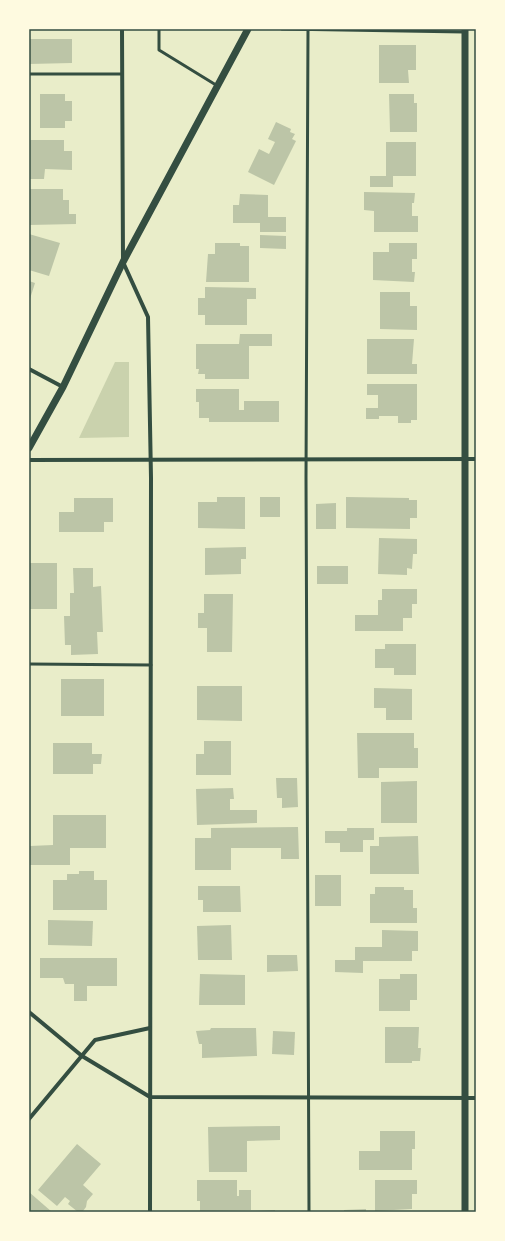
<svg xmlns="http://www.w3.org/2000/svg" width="505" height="1241" font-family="Barlow,sans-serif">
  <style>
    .green { fill: #cad2ad }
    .building { fill: #bcc5a7 }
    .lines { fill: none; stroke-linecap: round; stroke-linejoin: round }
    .service { stroke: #344e41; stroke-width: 3 }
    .minor { stroke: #344e41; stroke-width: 4 }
    .tertiary { stroke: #344e41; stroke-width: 7 }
    .neatline { fill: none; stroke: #344e41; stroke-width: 1.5 }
  </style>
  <rect width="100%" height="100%" fill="#e9edc9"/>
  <polygon class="green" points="115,362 129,362 129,437 79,438"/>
  <g class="building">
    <polygon points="29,39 72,39 72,63 29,64"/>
    <polygon points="379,45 416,45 416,70 408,70 409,83 379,83"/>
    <polygon points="40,94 65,94 65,101 72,101 72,121 65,121 65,128 40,128"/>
    <polygon points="389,94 414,94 414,103 417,103 417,132 390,132"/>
    <polygon points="276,122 291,129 290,132 295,134 292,139 296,141 274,185 248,172 259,149 269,154 275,142 268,139"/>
    <polygon points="29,140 64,140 64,151 72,151 72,170 45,169 44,179 29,179"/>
    <polygon points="386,142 416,142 416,176 393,176 393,187 370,187 370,176 386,176"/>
    <polygon points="29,189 63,189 63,200 69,200 69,214 76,214 76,224 29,225"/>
    <polygon points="364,192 415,193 414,203 412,203 412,216 418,216 418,232 374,232 374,211 364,210"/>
    <polygon points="240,194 268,195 268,217 286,217 286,232 260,232 260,223 233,223 233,205 239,205"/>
    <polygon points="29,234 60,243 49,276 29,270"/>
    <polygon points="260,235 286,236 286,249 260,248"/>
    <polygon points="215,243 240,243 240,246 249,246 249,282 206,282 208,254 215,254"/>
    <polygon points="389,243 417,243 417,259 412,259 412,272 415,272 414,282 373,280 373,252 389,252"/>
    <polygon points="29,281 35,283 29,302"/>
    <polygon points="205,287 256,288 256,299 247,299 247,325 205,325 205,315 198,315 198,298 205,298"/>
    <polygon points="380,292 410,292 410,306 417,306 417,330 380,329"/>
    <polygon points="240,334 272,334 272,346 249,346 249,379 205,379 205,374 198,374 199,369 196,369 196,344 239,344"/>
    <polygon points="367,339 414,339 412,364 417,364 417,374 367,374"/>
    <polygon points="367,384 417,384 417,420 411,420 411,423 398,423 398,416 379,416 379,419 366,419 366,408 378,408 378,395 367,395"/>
    <polygon points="196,389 239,389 239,410 244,410 244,401 279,401 279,422 209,422 209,418 199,418 199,402 196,402"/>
    <polygon points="217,497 245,497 245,529 198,528 198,502 217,502"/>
    <rect x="260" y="497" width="20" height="20"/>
    <polygon points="346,497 409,498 409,500 417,500 417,518 410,518 410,529 346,528"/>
    <polygon points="74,498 113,498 113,522 104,522 104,532 59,532 59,512 74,512"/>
    <polygon points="336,503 336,529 316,529 316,504"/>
    <polygon points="379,538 417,539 417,554 413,554 412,569 407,568 407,575 378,574"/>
    <polygon points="246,547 246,559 241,559 241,574 205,575 205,548"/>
    <rect x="29" y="563" width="28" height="46"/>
    <rect x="317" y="566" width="31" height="18"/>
    <polygon points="73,568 93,568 93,587 101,586 103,632 97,632 98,654 71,655 71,645 65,645 64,616 70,616 70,593 74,593"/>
    <polygon points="382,589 417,589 417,604 412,604 412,618 403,618 403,631 355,631 355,615 378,615 378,600 382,600"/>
    <polygon points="204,594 233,594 232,652 207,652 207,628 198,628 198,613 204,613"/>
    <polygon points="385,644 416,644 416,675 394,675 394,668 375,668 375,649 385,649"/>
    <rect x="61" y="679" width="43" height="37"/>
    <polygon points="197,686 242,686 242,721 197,720"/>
    <polygon points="374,688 412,689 412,720 386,720 386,708 374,708"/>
    <polygon points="357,733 414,733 414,748 418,748 418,768 379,768 379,778 358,778"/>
    <polygon points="204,741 231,741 231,775 196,775 196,754 204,754"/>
    <polygon points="53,743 92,743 92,754 102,754 101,764 93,764 93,774 53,774"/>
    <polygon points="276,778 297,778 298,807 282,808 282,798 277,798"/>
    <polygon points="417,781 417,823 381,823 381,782"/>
    <polygon points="233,788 234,799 230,799 230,810 257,810 257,823 197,825 196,789"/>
    <polygon points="53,815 106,815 106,848 70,848 70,865 30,865 30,846 53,845"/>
    <polygon points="298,827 299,859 281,859 281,848 231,848 231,870 195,870 195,838 211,838 211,828"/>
    <polygon points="347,828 374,828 374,840 363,840 363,852 340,852 340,843 325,843 325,831 347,831"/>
    <polygon points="418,836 419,874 370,874 370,846 379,846 379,837"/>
    <polygon points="79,871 94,871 94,880 107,880 107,910 53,910 53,880 67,880 67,874 79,874"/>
    <rect x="315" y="875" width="26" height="31"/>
    <polygon points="198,886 240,886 241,912 203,912 203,900 198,900"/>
    <polygon points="375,887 404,887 404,890 413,890 413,908 417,908 417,923 370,923 370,894 375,894"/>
    <polygon points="48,920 93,921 92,946 48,945"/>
    <polygon points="231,925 232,960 198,960 197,926"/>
    <polygon points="382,930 418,931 418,951 412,951 412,961 363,961 363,973 335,972 335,960 355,960 355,947 382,947"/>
    <polygon points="267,955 297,955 298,971 267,972"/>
    <polygon points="40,958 117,958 117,986 87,986 87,1001 74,1001 74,984 65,984 63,978 40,978"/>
    <polygon points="200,974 245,975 245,1005 199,1005"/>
    <polygon points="400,974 417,974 417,1000 410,1000 410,1011 379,1011 379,979 400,979"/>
    <polygon points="385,1027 419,1027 418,1048 421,1048 420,1061 412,1061 412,1063 385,1063"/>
    <polygon points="211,1028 256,1028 257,1056 202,1058 202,1044 199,1044 196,1031 210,1030"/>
    <polygon points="273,1031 295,1032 294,1055 272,1054"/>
    <polygon points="280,1126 280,1140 247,1141 247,1172 209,1172 208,1127"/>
    <polygon points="380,1131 415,1131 415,1149 412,1149 412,1170 359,1170 359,1151 380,1151"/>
    <polygon points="77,1144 101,1164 83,1185 93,1194 87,1201 86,1207 83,1211 78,1212 68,1204 70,1201 65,1197 57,1206 38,1190"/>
    <polygon points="197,1180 237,1180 237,1196 239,1196 239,1190 251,1190 251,1210 200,1211 200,1201 197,1201"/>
    <polygon points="375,1180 417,1180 417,1194 412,1194 412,1209 375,1211"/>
    <polygon points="29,1192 52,1212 29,1212"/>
    <polygon points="366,1209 366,1212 344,1212 344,1210"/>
    <polygon points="275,1210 275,1212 256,1212 256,1211"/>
  </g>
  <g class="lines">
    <g class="service">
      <polyline points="159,29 159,50 216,85"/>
      <polyline points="282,29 464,32"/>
      <polyline points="308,30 306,477 309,1212"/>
      <polyline points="29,74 122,74"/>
      <polyline points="29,664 151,665"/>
    </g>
    <g class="minor">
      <polyline points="122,29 123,262 148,317 151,478 150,1212"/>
      <polyline points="29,369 63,387"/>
      <polyline points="29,460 476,459"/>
      <polyline points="29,1012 82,1056 150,1097 476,1098"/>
      <polyline points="29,1119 95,1040 150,1028"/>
    </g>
    <g class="tertiary">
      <polyline points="465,29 465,1212"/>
      <polyline points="29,448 63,387 123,262 248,29"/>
    </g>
  </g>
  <rect width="505" height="1241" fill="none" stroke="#fefae0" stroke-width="60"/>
  <rect x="30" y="30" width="445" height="1181" class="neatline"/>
</svg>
